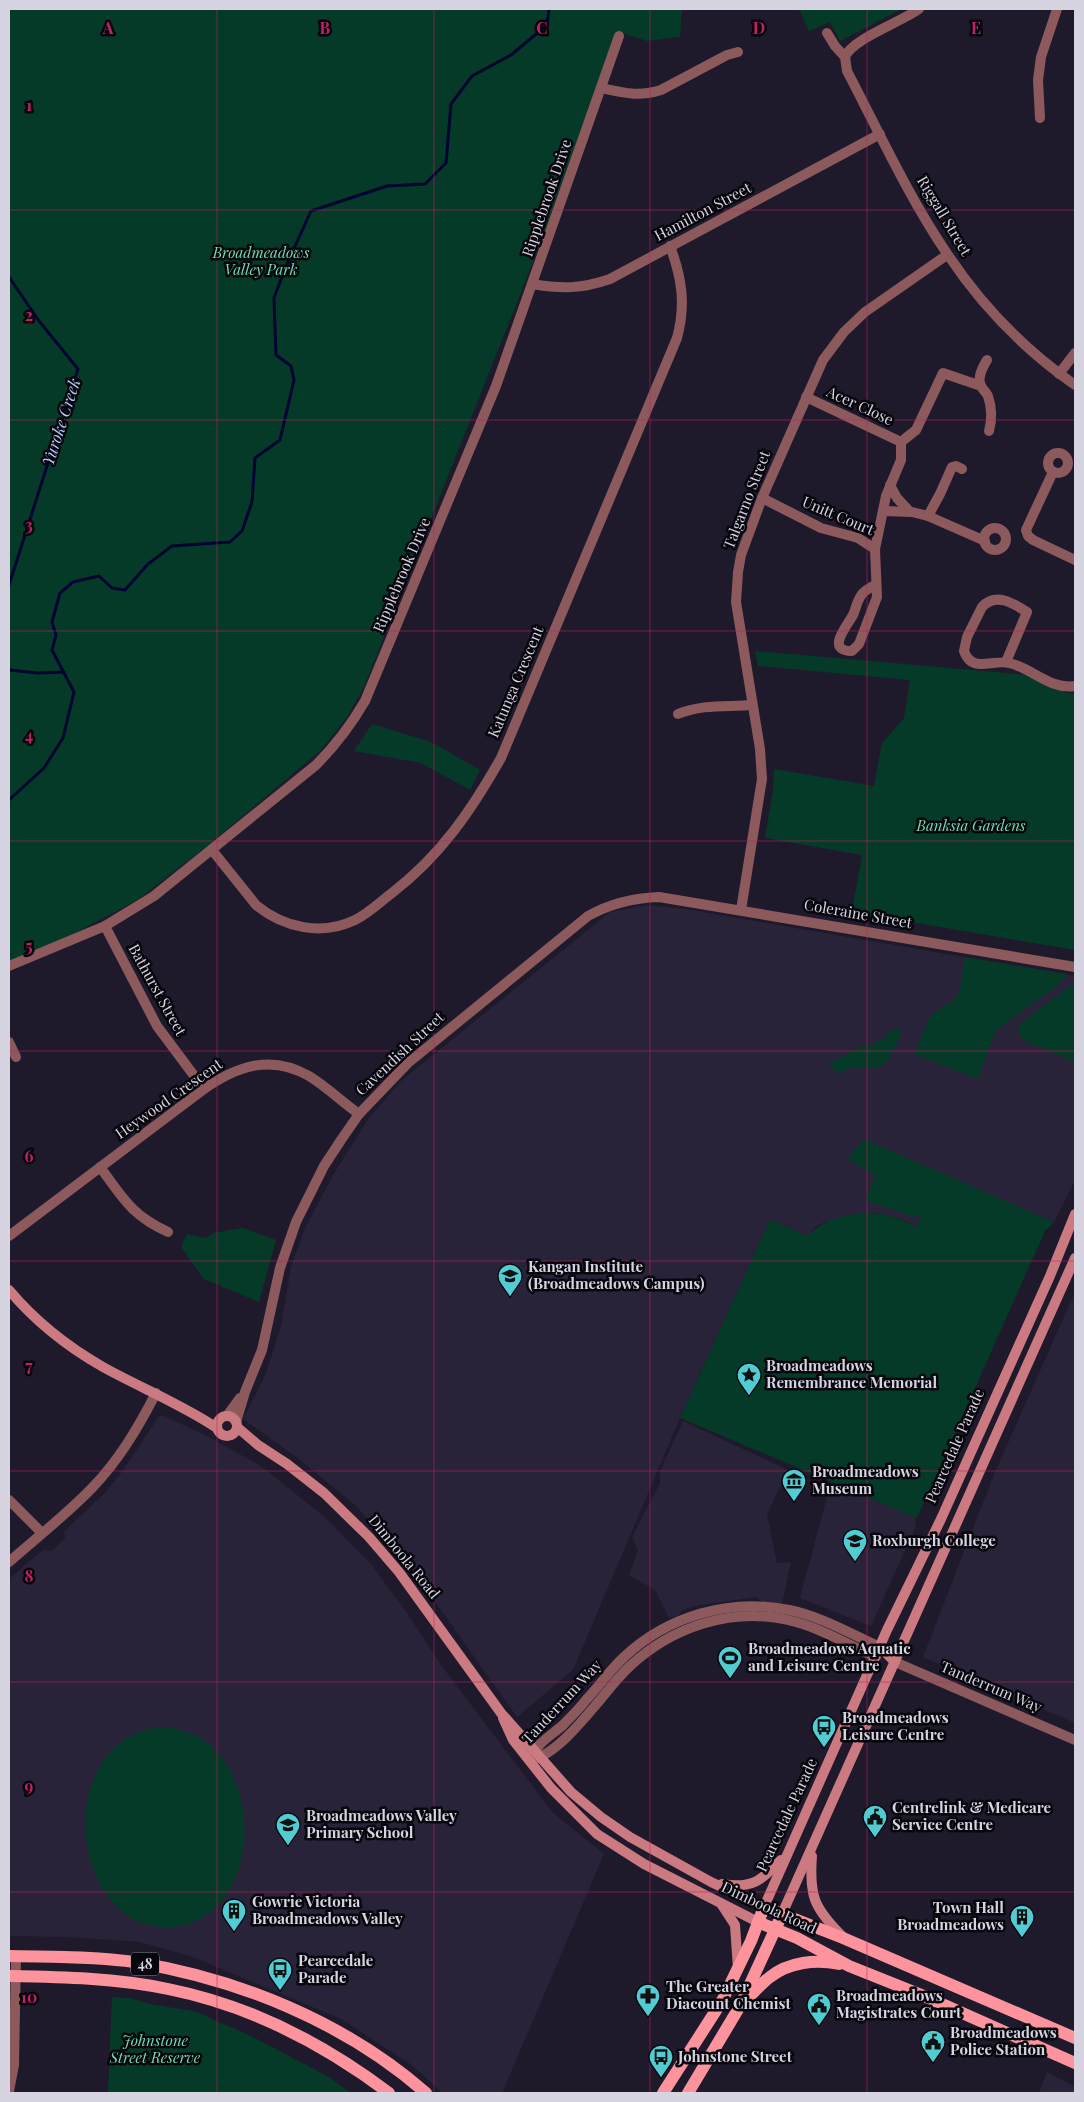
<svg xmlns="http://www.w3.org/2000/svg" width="1084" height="2102" font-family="'Playfair Display',serif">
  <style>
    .built { fill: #282338 }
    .green { fill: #063a28 }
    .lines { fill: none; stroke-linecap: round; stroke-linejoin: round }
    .stream { stroke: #000431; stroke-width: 3 }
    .street { stroke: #8c595d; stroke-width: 10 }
    .secondary { stroke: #cc7a81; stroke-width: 10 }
    .primary { stroke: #fd949d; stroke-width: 12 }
    .grid { fill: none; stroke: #c32162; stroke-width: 1; stroke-opacity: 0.55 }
    .labels { text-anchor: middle; stroke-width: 5; stroke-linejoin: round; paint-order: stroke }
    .shield { fill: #07060d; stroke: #9896a1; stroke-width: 1 }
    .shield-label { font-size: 14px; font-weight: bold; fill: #d6d4e0 }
    .street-label { font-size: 15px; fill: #d6d4e0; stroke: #07060d }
    .park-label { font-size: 15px; font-style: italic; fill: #72ddb0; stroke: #07060d }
    .poi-label { font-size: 15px; font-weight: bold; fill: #d6d4e0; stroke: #07060d; text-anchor: start }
    .water-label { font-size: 16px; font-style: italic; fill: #b3cbfa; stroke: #07060d }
    .grid-label { font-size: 16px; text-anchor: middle; font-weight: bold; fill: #c32162; stroke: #07060d; stroke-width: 5; stroke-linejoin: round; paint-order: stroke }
  </style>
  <rect width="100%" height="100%" fill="#1e1a2b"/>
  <g class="built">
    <polygon points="646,905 679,908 1075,976 1075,1180 1054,1222 941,1175 916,1226 892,1216 874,1213 825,1222 815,1227 807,1236 770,1219 680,1418 573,1670 517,1717 406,1561 356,1506 299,1459 243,1419 265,1376 281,1326 291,1267 305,1228 333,1175 369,1118 401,1081 610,912"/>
    <polygon points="1075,1292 1075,1723 923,1657 995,1472"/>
    <polygon points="159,1416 164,1416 209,1437 261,1466 326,1518 371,1564 407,1613 441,1665 552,1812 604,1854 502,2093 442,2093 412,2065 341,2019 193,1957 140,1942 69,1937 9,1936 9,1579 43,1550 52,1551 65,1538 64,1531 105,1493 124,1469"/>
    <polygon points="683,1421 788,1470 767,1514 777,1563 791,1562 782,1604 764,1603 756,1597 695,1606 682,1610 678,1616 669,1618 655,1590 629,1575 638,1550 632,1537 660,1483 660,1471"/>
    <polygon points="831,1482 915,1516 916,1526 871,1626 800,1598"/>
    <polygon points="1047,2072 1075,2087 1075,2093 1039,2093"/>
  </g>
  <g class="green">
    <polygon points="9,9 682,9 680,37 647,41 616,31 541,242 364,687 347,717 321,750 207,846 137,900 64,939 9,961"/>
    <polygon points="799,9 902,9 840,41 830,22 809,31"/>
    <polygon points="755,651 1029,675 1066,693 1075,694 1075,950 852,912 862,855 765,838 773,791 774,769 874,786 882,743 904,718 910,680 758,666"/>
    <polygon points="372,724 431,742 480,770 470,790 421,763 354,751"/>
    <polygon points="965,957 1067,974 1059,984 996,1030 978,1079 914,1054 931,1015 955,999 960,990"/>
    <polygon points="1075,982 1075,1062 1023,1040 1018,1031 1019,1025"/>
    <path d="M 900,1027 C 901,1034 898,1043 894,1050 C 879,1082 859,1057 840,1074 L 828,1064 L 865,1044 L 867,1047 L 888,1036 L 887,1033 Z"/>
    <path d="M 864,1139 L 1054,1222 L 1045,1231 L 917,1518 L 680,1418 L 770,1219 L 807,1236 C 827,1215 863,1209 891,1216 C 900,1219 908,1224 916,1226 L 922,1214 L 912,1217 L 866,1200 L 875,1175 L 847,1159 Z"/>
    <polygon points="243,1228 276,1240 259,1302 204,1279 181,1247 187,1234 206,1238 213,1233"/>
    <path d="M 160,1727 C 270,1729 272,1921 170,1927 C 69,1932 50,1740 160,1727 Z"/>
    <polygon points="112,1997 130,1998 154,2005 195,2011 255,2038 327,2076 351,2093 108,2093"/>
  </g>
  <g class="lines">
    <g class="stream">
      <polyline points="9,277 39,321 78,369 9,585"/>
      <polyline points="9,668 10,670 37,673 64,672"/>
      <polyline points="9,800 44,768 63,738 74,692 52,650 56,635 52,622 60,593 73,582 99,576 112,588 125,590 148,564 172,546 230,542 242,531 252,502 255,458 280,440 294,380 291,366 276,355 274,298 286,266 311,211 387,186 425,184 446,163 451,104 472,76 511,55 547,25 549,9"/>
    </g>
    <g class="street">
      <path d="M 827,33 L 835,46 L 845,57 L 847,71 C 879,132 909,198 948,255 C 982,306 1025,350 1075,385"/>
      <path d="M 845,57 C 852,39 901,22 919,9"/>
      <path d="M 601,88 C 623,93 640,97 661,90 L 727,55 L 738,52"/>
      <polyline points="1040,118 1038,80 1041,57 1057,9"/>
      <path d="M 532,284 C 562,289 581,289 610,279 L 880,134"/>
      <path d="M 987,360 C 982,368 977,378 981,386 C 983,390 986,392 988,396 C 992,408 992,420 989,431"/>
      <polyline points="1059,374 1075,353"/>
      <polyline points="806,397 901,442"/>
      <circle cx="1058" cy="463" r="10"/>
      <polyline points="1053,472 1026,530 1028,536 1033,540 1075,560"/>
      <polyline points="890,485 897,498 909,511"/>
      <polyline points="762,498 821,528 858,538 875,549"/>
      <polyline points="883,511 912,512 928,516 985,541"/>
      <polyline points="928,516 940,494 952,467 956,466 962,469"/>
      <circle cx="995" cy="539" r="11"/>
      <path d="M 876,584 C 872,587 866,590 863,593 C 857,599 856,609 853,615 C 847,626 825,651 852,651 L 859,644 L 877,597 L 875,549 L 886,496 L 901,460 L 901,442 L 916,430 L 943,373 L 981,386"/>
      <path d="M 1006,662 L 1027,612 C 1013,603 996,592 982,607 L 967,637 L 964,651 C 972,674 992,659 1009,663 C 1032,668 1050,690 1075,686"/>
      <path d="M 678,714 C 702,704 727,707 752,705"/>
      <path d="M 212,850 L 256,905 C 284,928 322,936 355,920 C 369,913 380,902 392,893 C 441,855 471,811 501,758 L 677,338 C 686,305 682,278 670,246"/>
      <polyline points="741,910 762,779 760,749 736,602 738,572 741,555 762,498 823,360 844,332 865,312 947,255"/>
      <polyline points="105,926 157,1026 204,1089"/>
      <path d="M 9,966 L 105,926 L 154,896 L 316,765 C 336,745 351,725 365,701 L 496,386 L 619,36"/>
      <polyline points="9,1042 16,1057"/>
      <path d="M 100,1167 C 123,1198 131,1215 168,1232"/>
      <path d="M 9,1236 L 204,1089 C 237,1066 271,1054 309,1076 C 327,1087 342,1102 359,1114"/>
      <polyline points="227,1416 240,1398"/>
      <path d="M 236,1422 L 245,1392 L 262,1350 L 280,1268 L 296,1222 L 324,1166 L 341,1140 L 359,1114 L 408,1063 L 588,916 C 611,903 633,898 659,897 L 1075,967"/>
      <polyline points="9,1500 42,1533"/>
      <path d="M 9,1562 C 36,1538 66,1515 92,1488 C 119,1460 138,1428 156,1393"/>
      <polyline points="895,1662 1075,1740"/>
      <path d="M 531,1757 C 537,1743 552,1735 563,1725 C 571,1717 579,1709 586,1700 C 599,1686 610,1670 624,1657 C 668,1616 729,1598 789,1610 C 820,1616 851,1634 880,1647"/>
      <path d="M 532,1760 C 557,1753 583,1720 600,1700 C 609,1689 619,1676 630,1666 C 672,1627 731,1607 788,1620 C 819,1627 847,1644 876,1657"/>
      <polyline points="9,2091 14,2065 16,1956"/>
    </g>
    <g class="secondary">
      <path d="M 9,1290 C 35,1321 68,1347 103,1367 C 141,1388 181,1404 217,1428"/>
      <circle cx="227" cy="1426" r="10"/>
      <polyline points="237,1427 258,1445 287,1464 324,1493 369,1537 399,1572 501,1713 571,1792 601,1817 630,1837 711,1882 764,1907 887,1630 941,1519 1050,1276 1075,1214"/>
      <polyline points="880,1647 895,1662"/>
      <polyline points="503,1718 513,1740 551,1788 597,1834 644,1864 758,1922"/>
      <path d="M 812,1856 C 809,1896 814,1908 842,1936"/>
      <path d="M 722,1884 C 752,1889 761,1881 781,1860"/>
      <polyline points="722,1905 735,1925 738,1969"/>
      <polyline points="782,1914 1075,1258"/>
    </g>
    <g class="primary">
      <polyline points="758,1922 797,1938 849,1966 924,1996 1075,2063"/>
      <path d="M 9,1956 C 50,1957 93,1956 134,1962 C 239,1979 345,2022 426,2093"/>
      <path d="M 9,1976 C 62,1977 116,1978 168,1989 C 248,2005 324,2044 389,2093"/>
      <path d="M 747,1999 C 754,1992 762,1983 770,1977 C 789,1962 816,1959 839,1964"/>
      <polyline points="663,2093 722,2001 751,1941 764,1907 843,1938 1075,2038"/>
      <polyline points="688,2093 740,2006 779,1921"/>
    </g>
  </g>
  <path class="grid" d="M 217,9 L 217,2093M 434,9 L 434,2093M 650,9 L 650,2093M 867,9 L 867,2093M 9,210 L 1075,210M 9,420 L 1075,420M 9,631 L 1075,631M 9,841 L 1075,841M 9,1051 L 1075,1051M 9,1261 L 1075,1261M 9,1471 L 1075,1471M 9,1682 L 1075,1682M 9,1892 L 1075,1892"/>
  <defs>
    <symbol id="university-pin" viewBox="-11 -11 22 30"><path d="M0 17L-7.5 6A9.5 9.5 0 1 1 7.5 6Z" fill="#51ccd3" stroke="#07060d"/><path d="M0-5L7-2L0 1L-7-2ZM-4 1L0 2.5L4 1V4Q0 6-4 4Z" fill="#111"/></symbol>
    <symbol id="sight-pin" viewBox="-11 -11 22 30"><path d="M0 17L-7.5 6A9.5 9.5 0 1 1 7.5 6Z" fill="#51ccd3" stroke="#07060d"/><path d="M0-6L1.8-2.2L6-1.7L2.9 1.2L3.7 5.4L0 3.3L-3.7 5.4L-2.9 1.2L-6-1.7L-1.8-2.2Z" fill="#111"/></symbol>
    <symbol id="museum-pin" viewBox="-11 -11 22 30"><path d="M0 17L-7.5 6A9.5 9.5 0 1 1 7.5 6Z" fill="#51ccd3" stroke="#07060d"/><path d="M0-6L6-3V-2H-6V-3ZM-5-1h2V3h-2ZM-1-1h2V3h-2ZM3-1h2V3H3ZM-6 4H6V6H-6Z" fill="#111"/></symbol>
    <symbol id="school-pin" viewBox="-11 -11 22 30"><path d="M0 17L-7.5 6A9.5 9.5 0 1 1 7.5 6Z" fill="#51ccd3" stroke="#07060d"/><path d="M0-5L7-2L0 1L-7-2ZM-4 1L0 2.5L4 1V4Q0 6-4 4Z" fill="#111"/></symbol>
    <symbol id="stadium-pin" viewBox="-11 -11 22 30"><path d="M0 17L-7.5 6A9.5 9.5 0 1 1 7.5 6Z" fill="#51ccd3" stroke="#07060d"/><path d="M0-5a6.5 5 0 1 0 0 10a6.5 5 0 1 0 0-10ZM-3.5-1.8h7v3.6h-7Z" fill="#111"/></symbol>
    <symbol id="bus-pin" viewBox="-11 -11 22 30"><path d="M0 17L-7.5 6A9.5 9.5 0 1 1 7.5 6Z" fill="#51ccd3" stroke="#07060d"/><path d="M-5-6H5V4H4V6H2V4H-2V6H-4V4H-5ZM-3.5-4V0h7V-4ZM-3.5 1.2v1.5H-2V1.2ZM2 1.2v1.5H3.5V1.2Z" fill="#111"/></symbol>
    <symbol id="civic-pin" viewBox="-11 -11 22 30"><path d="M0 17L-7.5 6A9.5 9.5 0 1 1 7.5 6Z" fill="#51ccd3" stroke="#07060d"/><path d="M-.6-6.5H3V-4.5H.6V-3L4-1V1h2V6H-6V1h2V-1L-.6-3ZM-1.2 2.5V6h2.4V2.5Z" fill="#111"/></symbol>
    <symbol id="building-pin" viewBox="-11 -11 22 30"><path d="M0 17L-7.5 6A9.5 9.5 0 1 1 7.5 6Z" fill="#51ccd3" stroke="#07060d"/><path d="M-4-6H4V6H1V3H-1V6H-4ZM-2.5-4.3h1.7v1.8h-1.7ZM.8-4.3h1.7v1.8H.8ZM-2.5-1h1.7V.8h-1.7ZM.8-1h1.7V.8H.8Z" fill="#111"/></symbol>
    <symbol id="pharmacy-pin" viewBox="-11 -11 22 30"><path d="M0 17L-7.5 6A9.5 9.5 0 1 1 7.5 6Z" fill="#51ccd3" stroke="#07060d"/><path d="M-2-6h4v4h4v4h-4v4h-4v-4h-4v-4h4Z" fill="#111"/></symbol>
  </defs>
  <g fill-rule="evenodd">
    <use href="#university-pin" x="496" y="1262" width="28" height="38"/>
    <use href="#sight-pin" x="735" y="1361" width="28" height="38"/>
    <use href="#museum-pin" x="780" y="1467" width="28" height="38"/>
    <use href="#school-pin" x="841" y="1527" width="28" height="38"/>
    <use href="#stadium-pin" x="716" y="1644" width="28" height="38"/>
    <use href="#bus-pin" x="810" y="1713" width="28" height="38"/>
    <use href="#civic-pin" x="861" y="1803" width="28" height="38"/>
    <use href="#school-pin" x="274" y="1811" width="28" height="38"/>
    <use href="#building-pin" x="220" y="1897" width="28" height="38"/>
    <use href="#building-pin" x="1008" y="1903" width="28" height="38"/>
    <use href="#bus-pin" x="266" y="1956" width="28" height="38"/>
    <use href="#pharmacy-pin" x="634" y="1982" width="28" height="38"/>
    <use href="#civic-pin" x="805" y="1991" width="28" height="38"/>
    <use href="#civic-pin" x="919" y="2028" width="28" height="38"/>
    <use href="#bus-pin" x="647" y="2043" width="28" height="38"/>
  </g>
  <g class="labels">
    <rect class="shield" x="131" y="1952.5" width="28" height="23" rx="4"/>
    <g class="shield-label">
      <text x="145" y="1969">48</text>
    </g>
    <g class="street-label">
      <text transform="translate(547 198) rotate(-71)" y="5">Ripplebrook Drive</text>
      <text transform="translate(703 212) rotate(-28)" y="5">Hamilton Street</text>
      <text transform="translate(944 216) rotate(59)" y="5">Riggall Street</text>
      <text transform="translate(860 406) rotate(25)" y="5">Acer Close</text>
      <text transform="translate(747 500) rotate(-69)" y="5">Talgarno Street</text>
      <text transform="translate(838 516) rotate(23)" y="5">Unitt Court</text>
      <text transform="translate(402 575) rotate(-67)" y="5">Ripplebrook Drive</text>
      <text transform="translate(516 682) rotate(-67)" y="5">Katunga Crescent</text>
      <text transform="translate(858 914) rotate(10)" y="5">Coleraine Street</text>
      <text transform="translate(157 990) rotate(61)" y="5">Bathurst Street</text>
      <text transform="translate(400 1054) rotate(-43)" y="5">Cavendish Street</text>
      <text transform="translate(169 1099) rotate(-35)" y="5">Heywood Crescent</text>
      <text transform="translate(955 1446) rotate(-66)" y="5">Pearcedale Parade</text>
      <text transform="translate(404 1557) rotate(51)" y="5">Dimboola Road</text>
      <text transform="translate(991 1687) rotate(23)" y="5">Tanderrum Way</text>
      <text transform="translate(562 1702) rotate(-47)" y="5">Tanderrum Way</text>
      <text transform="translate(787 1815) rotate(-65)" y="5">Pearcedale Parade</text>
      <text transform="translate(769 1908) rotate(25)" y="5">Dimboola Road</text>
    </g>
    <g class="park-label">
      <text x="261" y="258">Broadmeadows<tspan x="261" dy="17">Valley Park</tspan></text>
      <text x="971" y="831">Banksia Gardens</text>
      <text x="155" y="2046">Johnstone<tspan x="155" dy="17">Street Reserve</tspan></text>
    </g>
    <g class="poi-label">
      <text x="528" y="1272">Kangan Institute<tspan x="528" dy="17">(Broadmeadows Campus)</tspan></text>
      <text x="766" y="1371">Broadmeadows<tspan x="766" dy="17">Remembrance Memorial</tspan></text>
      <text x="812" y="1477">Broadmeadows<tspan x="812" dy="17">Museum</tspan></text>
      <text x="872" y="1546">Roxburgh College</text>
      <text x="748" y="1654">Broadmeadows Aquatic<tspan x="748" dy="17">and Leisure Centre</tspan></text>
      <text x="842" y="1723">Broadmeadows<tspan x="842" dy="17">Leisure Centre</tspan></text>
      <text x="892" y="1813">Centrelink &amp; Medicare<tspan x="892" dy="17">Service Centre</tspan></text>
      <text x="306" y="1821">Broadmeadows Valley<tspan x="306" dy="17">Primary School</tspan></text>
      <text x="252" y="1907">Gowrie Victoria<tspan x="252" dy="17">Broadmeadows Valley</tspan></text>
      <text x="1004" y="1913" text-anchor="end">Town Hall<tspan x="1004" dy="17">Broadmeadows</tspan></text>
      <text x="298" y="1966">Pearcedale<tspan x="298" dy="17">Parade</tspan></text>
      <text x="666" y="1992">The Greater<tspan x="666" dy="17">Diacount Chemist</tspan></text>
      <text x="836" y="2001">Broadmeadows<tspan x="836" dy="17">Magistrates Court</tspan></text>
      <text x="950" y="2038">Broadmeadows<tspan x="950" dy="17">Police Station</tspan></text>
      <text x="678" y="2062">Johnstone Street</text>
    </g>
    <g class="water-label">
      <text transform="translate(61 422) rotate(-72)" y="6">Yuroke Creek</text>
    </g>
  </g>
  <g class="grid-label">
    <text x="108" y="34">A</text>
    <text x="325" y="34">B</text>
    <text x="542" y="34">C</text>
    <text x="759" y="34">D</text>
    <text x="976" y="34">E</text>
    <text x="29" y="111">1</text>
    <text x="29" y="321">2</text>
    <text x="29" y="531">3</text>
    <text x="29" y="741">4</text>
    <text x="29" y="952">5</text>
    <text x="29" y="1162">6</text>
    <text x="29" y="1372">7</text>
    <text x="29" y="1582">8</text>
    <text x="29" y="1792">9</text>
    <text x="29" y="2003">10</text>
  </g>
  <rect width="1084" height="2102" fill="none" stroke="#d6d4e0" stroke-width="20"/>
</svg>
